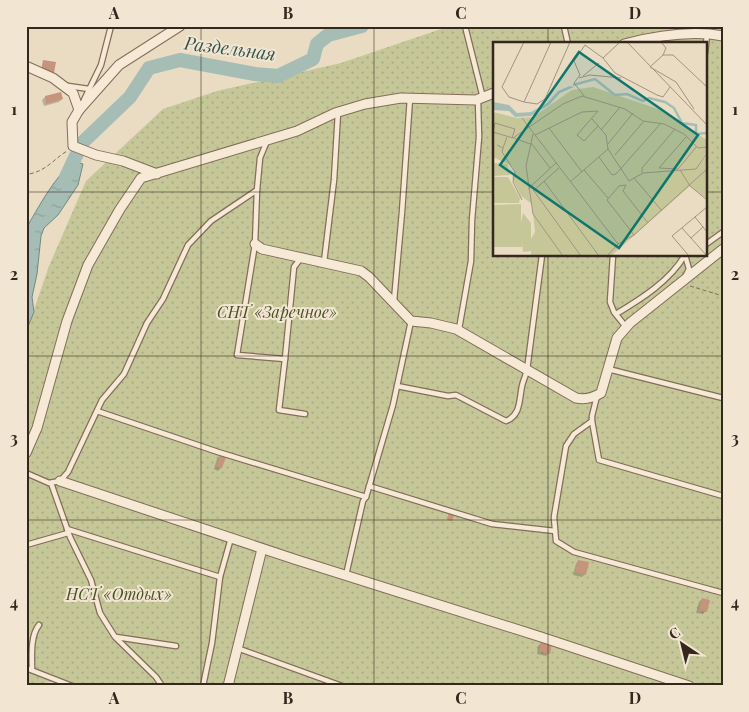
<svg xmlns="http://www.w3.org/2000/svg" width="749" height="712" font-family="'Playfair Display',serif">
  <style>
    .garden { fill: url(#garden-dots); fill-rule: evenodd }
    .water { fill: url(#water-ripples); stroke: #6d8b80 }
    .shadow { fill: #0003 }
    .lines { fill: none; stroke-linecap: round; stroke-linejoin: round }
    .river { stroke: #a5bdb4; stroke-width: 14 }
    .building { fill: #c6937c }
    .lane-casing { stroke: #836d5b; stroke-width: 7 }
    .street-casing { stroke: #836d5b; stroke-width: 11 }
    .path { stroke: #836d5b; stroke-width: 1; stroke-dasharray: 4 2.5; stroke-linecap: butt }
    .lane { stroke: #f6e9d5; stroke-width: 4.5 }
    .street { stroke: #f6e9d5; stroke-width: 9 }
    .grid { fill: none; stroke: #34271e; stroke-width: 1; stroke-opacity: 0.55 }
    .labels { text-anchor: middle; stroke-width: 4; stroke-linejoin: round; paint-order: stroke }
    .park-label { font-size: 16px; font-style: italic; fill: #494f26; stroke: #f2e6d2 }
    .water-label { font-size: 18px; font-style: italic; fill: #2f534d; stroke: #f2e6d2 }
    .inset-river { fill: none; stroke: #a5bdb4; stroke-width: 2.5 }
    .inset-road { fill: none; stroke: #a19381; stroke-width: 1 }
    .view { fill: #0f766e; fill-opacity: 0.15; stroke: #0f766e; stroke-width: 2.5 }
    .inset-edge { fill: none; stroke: #34271e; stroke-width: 2.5 }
    .neatline { fill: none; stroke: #34271e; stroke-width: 2 }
    .grid-label { font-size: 16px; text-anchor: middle; font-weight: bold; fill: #34271e }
  </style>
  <defs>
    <pattern id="garden-dots" width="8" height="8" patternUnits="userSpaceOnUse" patternTransform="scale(1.25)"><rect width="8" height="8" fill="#c6c798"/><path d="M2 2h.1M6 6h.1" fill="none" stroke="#abab83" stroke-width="1.8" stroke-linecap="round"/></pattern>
    <pattern id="water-ripples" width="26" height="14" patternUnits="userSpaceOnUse" patternTransform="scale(1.25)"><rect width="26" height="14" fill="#a5bdb4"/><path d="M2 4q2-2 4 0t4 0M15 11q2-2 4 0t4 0" fill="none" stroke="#8fa29a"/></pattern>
  </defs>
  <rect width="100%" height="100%" fill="#eadbc3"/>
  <path class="garden" d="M 450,26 L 723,26 L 723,686 L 65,686 L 56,681 L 26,686 L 26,333 L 49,266 L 86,181 L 163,109 L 217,91 L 341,63 ZM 494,44 L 705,44 L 705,255 L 494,255 Z"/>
  <path class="water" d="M 74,161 L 83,164 L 78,185 L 58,215 L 44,228 L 41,236 L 37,274 L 32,297 L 34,312 L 26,331 L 26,233 L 28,225 C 41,203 54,178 74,161 Z"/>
  <g class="shadow">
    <polygon points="45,97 62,99 59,102 44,106 42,100"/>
    <polygon points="220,456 221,468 218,471 214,469 217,459"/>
    <polygon points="578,561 585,574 582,577 573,575 576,564"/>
    <polygon points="702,599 706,611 703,614 696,613 699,602"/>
    <polygon points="541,643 549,653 546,656 537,654 538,646"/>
  </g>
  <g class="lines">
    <polyline class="river" points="66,177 82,143 130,97 149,68 180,60 255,74 278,76 313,59 317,44 328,35 362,26"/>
  </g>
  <g class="building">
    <polygon points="43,60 56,62 54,73 41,71"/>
    <polygon points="26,88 29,101 26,102"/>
    <polygon points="61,92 63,99 46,104 45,96"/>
    <polygon points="220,455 226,457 222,468 216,467"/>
    <polygon points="449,512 455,514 452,521 447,520"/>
    <polygon points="578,560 589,562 586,575 575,572"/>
    <polygon points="702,598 710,600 707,612 699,610"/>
    <polygon points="541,641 552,644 550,654 539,651"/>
  </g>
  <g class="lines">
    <defs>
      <g id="lane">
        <polyline points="465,26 483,98"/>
        <polyline points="564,26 568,44"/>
        <polyline points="705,53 707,35"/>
        <polyline points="68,86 89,89"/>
        <polyline points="84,100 101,65 111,26"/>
        <polyline points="257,190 260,158 267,141"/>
        <polyline points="705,245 723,232"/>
        <polyline points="613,255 610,302 614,312 626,327"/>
        <polyline points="324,262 334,180 338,113"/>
        <polyline points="685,277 689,269 685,255"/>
        <polyline points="394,301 402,212 410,98"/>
        <path d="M 616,314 C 641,299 670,281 685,255"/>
        <polyline points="459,329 471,261 472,220 479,137 478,100"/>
        <polyline points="285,359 279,410 305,414"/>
        <polyline points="608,369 723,398"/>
        <path d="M 397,386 L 448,396 L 456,395 L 506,421 C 521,415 519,400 522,386 C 523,381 526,375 527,370 L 542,255"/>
        <polyline points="97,411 218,452 366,497"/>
        <polyline points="592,421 592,416 597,396"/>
        <polyline points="26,473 49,483 60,481 68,472 102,400 124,374 147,323 163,299 188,245 211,221 257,190 255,244 237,355 285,359 294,267 301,258"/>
        <polyline points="51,483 70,537 91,580 100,613 115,637 156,677 162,686"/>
        <polyline points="369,486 492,524 555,531"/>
        <polyline points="723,496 599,460 592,421 574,434 566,446 554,517 556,541 574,552 723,593"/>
        <polyline points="67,529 220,577"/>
        <polyline points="26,545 68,533"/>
        <polyline points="346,575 363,501 366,497 393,405 411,321"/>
        <polyline points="116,637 176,646"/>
        <polyline points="237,648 342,686"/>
        <polyline points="26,668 72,686"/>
        <path d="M 32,670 C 32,657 30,636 39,625"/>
        <polyline points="203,686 212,643 220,577 231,538"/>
      </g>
      <g id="street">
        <path d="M 624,44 C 655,36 691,30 723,36"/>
        <polyline points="26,66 53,78 73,93 79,110 72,122 73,146 96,155 123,161 157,174"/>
        <polyline points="79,110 119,65 180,26"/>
        <path d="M 255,244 L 262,249 L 361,271 L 369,277 L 411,321 L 431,323 L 456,329 L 576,398 C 586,400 593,398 601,393 L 617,338 L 630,323 L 723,249"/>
        <polyline points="26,453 37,428 67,321 88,265 120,209 141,178 297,131 335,113 365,104 401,98 476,100 494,93"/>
        <polyline points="60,481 297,560 541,637 689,686"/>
        <polyline points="228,686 262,549"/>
      </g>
    </defs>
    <use href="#lane" class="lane-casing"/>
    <use href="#street" class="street-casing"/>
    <g class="path">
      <path d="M 26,179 L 29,174 C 46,171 54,159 67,151"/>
      <polyline points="690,286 723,296"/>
    </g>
    <use href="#lane" class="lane"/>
    <use href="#street" class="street"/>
  </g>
  <path class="grid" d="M 201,26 L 201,686M 374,26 L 374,686M 548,26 L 548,44M 26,192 L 494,192M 705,192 L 723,192M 548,255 L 548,686M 26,356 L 723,356M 26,520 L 723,520"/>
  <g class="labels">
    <g class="park-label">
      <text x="277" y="318">СНТ «Заречное»</text>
      <text x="119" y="600">НСТ «Отдых»</text>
    </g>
    <g class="water-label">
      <text transform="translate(230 49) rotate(7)" y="6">Раздельная</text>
    </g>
  </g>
  <g transform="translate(493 42)">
    <rect width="214" height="214" fill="#eadbc3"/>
    <path d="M 0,121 L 14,122 L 17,133 L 0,134 ZM 0,135 L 15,135 L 27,156 L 26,161 L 0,161 ZM 28,162 L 28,181 L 30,171 L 38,181 L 38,209 L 30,210 L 29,200 L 29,205 L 0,205 L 0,163 Z" fill="#c6c798"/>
    <path d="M 100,45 L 165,67 L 214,98 L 214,109 L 204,125 L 214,113 L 214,157 L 197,144 L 118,214 L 38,214 L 38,197 L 42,190 L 39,162 L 28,154 L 19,136 L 22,129 L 19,124 L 0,115 L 0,70 L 24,76 L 40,75 L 79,48 Z" fill="#c6c798"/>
    <path d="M 77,44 L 81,45 L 67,51 L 56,63 L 38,74 L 22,75 L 16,69 L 0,68 L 0,60 L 16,63 L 24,71 L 38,70 L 54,61 L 65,49 Z" fill="#a5bdb4"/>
    <path class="inset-river" d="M 80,43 L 102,37 L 122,53 L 134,52 L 150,59 L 156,56 L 172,60 L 181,66 L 189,81 L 203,83 L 203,92 L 214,91"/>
    <path class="inset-road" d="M 31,0 L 9,45 L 16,55 L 31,60M 58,0 L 31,60 L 44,62 L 52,57 L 77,0M 127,0 L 110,16 L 122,31 L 164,53 L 170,55 L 177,45M 134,0 L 214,83M 168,0 L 173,6 L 170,13M 90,34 L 106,21M 86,36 L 97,33 L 128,36M 92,55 L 81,41 L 87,33 L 81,19 L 92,3 L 110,16M 201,67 L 183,40 L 157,25 L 170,13 L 180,13 L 214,45M 29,76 L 42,93 L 89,70 L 105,69 L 84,93 L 91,99 L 105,84M 99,77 L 113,93 L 115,107 L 136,139 L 150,131 L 203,127 L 214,111M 56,86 L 89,130M 108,88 L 127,65M 0,90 L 20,96 L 70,62 L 89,54 L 132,67 L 150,79 L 171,82 L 191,92 L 205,106 L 214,105M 0,90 L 2,81 L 22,87 L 19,96M 40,92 L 33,124 L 40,172 L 70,214M 42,93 L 125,202 L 141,193 L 214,127M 194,94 L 166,126 L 185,127 L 204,104M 21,96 L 37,102M 38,101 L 57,126M 115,102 L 140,71M 4,103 L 10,106 L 14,95M 10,106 L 9,110 L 22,130 L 20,140 L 29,158M 122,113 L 151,79M 106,115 L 119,133 L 123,132 L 168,81M 91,128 L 115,156M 187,128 L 197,144 L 214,158M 149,131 L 149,126 L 182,87M 141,136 L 169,169M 51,139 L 106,214M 77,140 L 115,107M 35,147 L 63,121M 40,149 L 66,126M 41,149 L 88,214M 202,175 L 214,190M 189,186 L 214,214M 141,193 L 114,158 L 126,144 L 133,143 L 130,149 L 155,181M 198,196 L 210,185M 114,214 L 125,202M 196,214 L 179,194 L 214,165"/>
    <path class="view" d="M 86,10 L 205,93 L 126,206 L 7,123 Z"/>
    <rect width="214" height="214" class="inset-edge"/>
  </g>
  <rect width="749" height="712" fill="none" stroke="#f2e6d2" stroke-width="55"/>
  <g transform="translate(682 644) rotate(325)" stroke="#f2e6d2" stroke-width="4" paint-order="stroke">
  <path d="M0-4L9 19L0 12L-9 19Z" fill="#34271e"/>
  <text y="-8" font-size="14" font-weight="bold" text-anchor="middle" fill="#34271e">С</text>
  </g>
  <rect x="28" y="28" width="694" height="656" class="neatline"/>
  <g class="grid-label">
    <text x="114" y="19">A</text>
    <text x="288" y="19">B</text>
    <text x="461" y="19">C</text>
    <text x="635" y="19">D</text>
    <text x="14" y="115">1</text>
    <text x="735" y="115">1</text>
    <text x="14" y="280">2</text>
    <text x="735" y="280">2</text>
    <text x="14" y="444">3</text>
    <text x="735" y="444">3</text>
    <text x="14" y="608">4</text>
    <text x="735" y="608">4</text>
    <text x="114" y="704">A</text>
    <text x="288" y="704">B</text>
    <text x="461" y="704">C</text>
    <text x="635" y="704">D</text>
  </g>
</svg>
